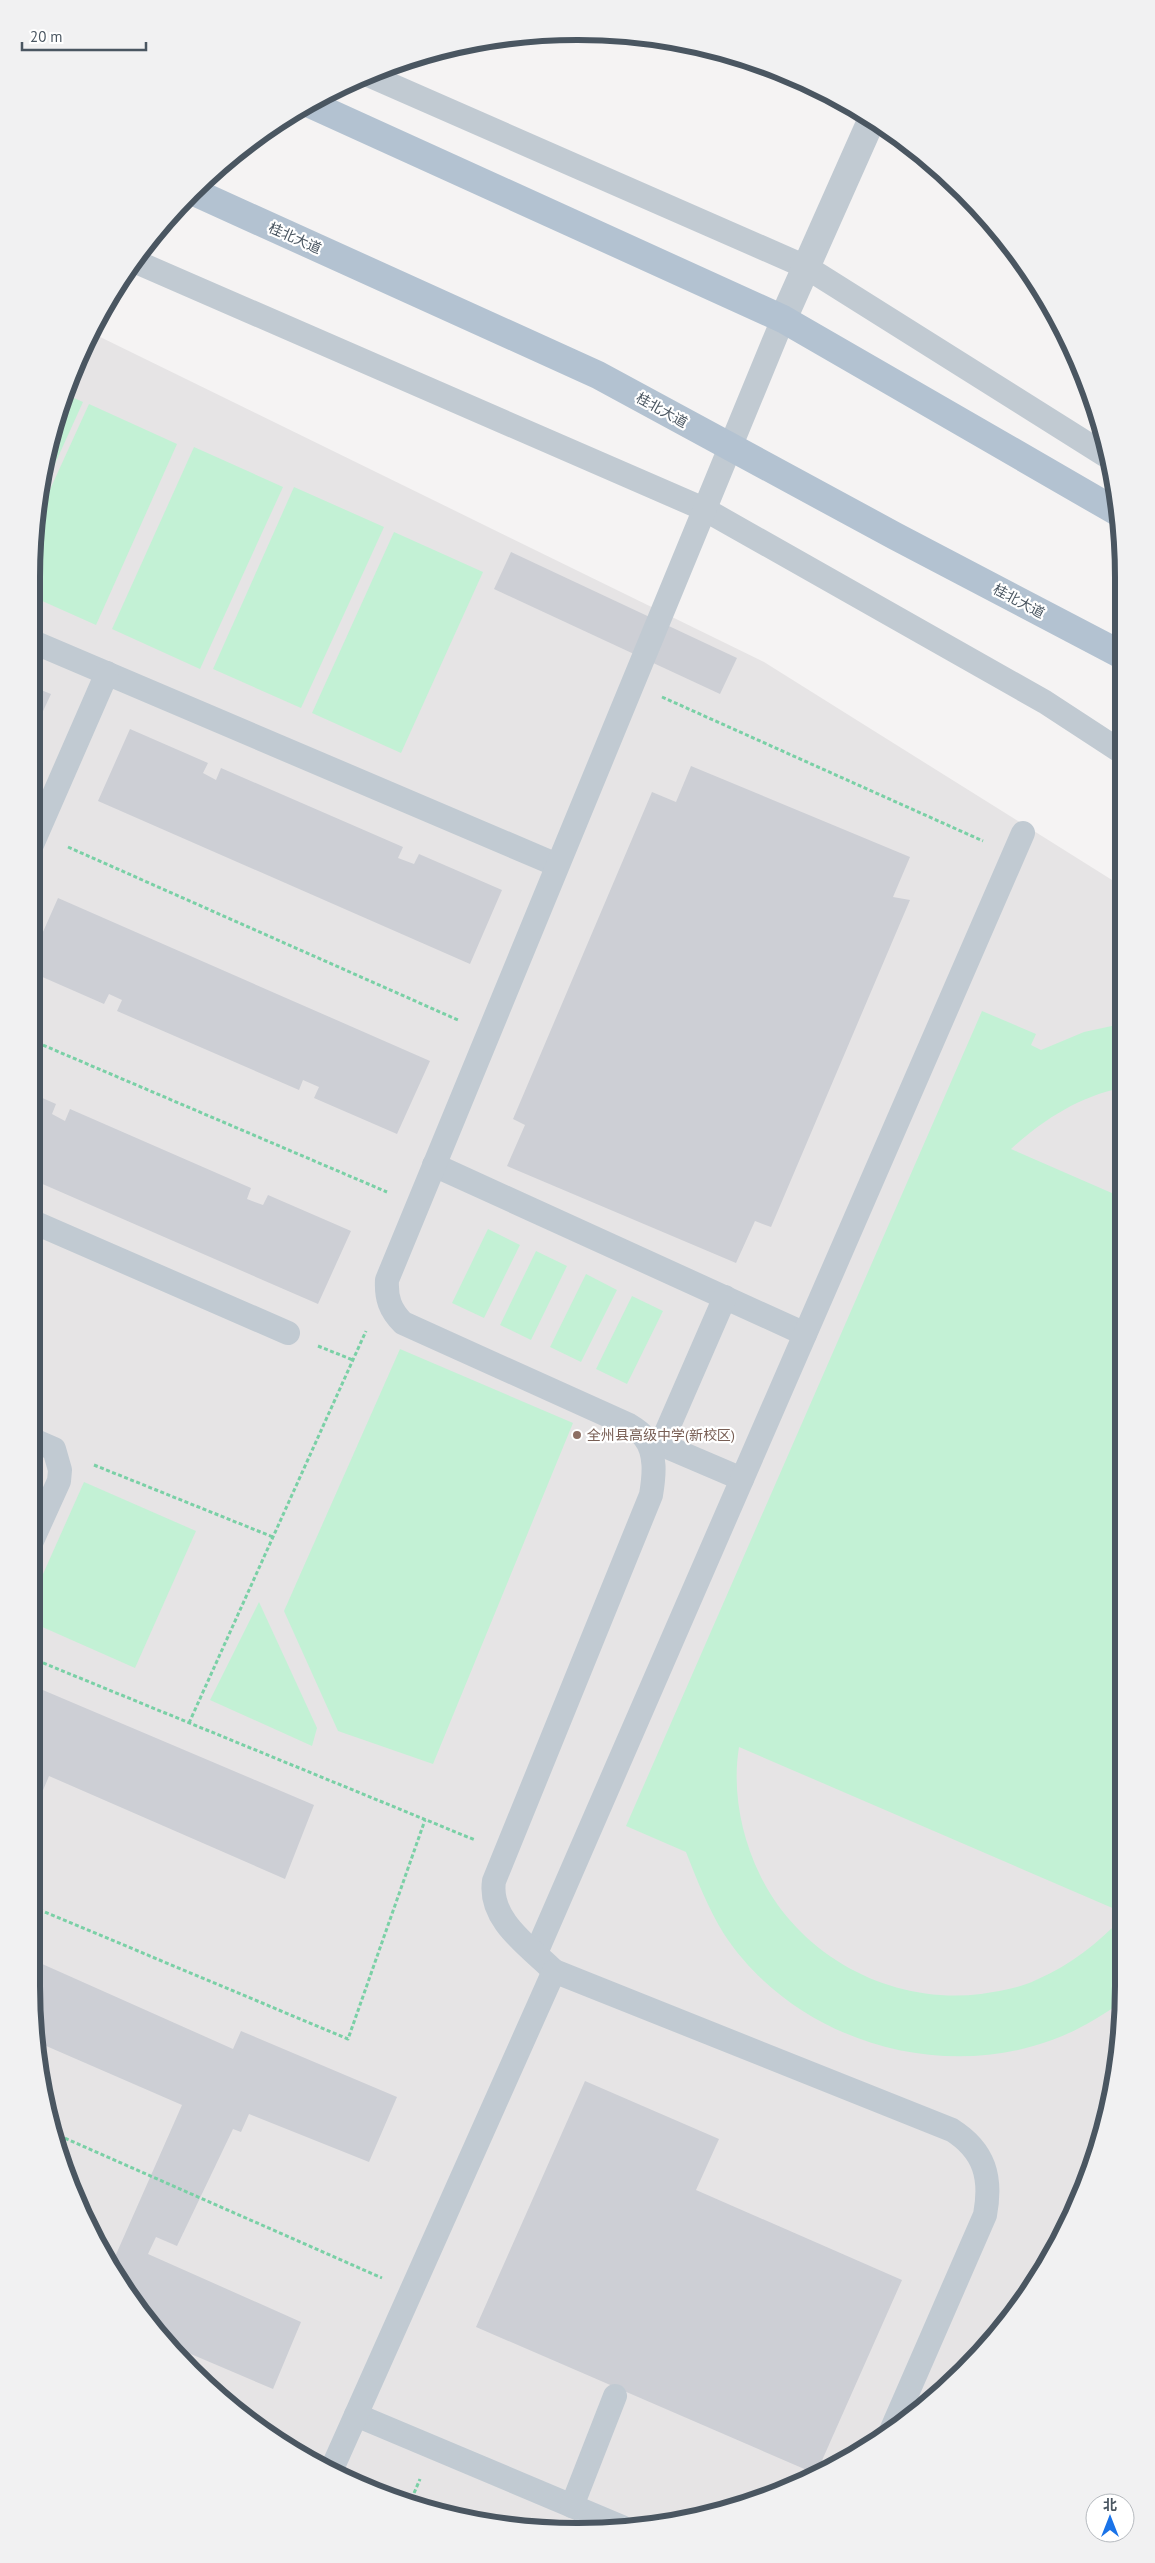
<svg xmlns="http://www.w3.org/2000/svg" width="1155" height="2563" font-family="'PT Sans','Noto Sans SC',sans-serif">
  <style>
    .education { fill: #e6e4e5 }
    .green { fill: #c3f1d5 }
    .building { fill: #cdcfd5 }
    .lines { fill: none; stroke-linecap: round; stroke-linejoin: round }
    .path { stroke: #7ad0a6; stroke-width: 3; stroke-dasharray: 4 2.5; stroke-linecap: butt }
    .service { stroke: #c1cad2; stroke-width: 24 }
    .minor { stroke: #c1cad2; stroke-width: 28 }
    .primary { stroke: #b3c2d1; stroke-width: 28 }
    .education-dot { fill: #8d6e63; stroke: #fff; stroke-width: 2 }
    .labels { text-anchor: middle; stroke-width: 4.5; stroke-linejoin: round; paint-order: stroke }
    .street-label { font-size: 14px; fill: #4a5661; stroke: #fff }
    .education-label { font-size: 14px; fill: #785e54; stroke: #fff; text-anchor: start }
    .rim { fill: none; stroke: #4a5661; stroke-width: 6 }
  </style>
  <rect width="100%" height="100%" fill="#f5f3f3"/>
  <polygon class="education" points="92,333 764,662 1120,885 1124,1986 1113,2092 1082,2194 1032,2289 988,2346 910,2419 850,2459 753,2503 684,2521 577,2532 471,2521 402,2503 305,2459 245,2419 167,2345 104,2258 60,2161 42,2092 31,1985 31,577 42,471 73,369"/>
  <g class="green">
    <polygon points="65,394 83,402 39,499 42,471"/>
    <polygon points="89,404 177,444 96,625 31,596 37,518"/>
    <polygon points="194,447 283,487 200,669 112,629"/>
    <polygon points="294,487 384,527 301,708 213,669"/>
    <polygon points="394,532 483,572 401,753 312,713"/>
    <path d="M 982,1011 L 1036,1034 L 1031,1045 L 1041,1050 L 1084,1032 L 1121,1024 L 1121,1088 C 1078,1097 1043,1120 1011,1149 L 1121,1197 L 1124,1913 L 739,1747 C 732,1790 741,1836 760,1875 C 800,1957 891,2005 981,1994 C 999,1991 1020,1988 1036,1980 C 1071,1965 1098,1943 1124,1916 L 1122,2002 C 1100,2017 1077,2031 1052,2040 C 936,2083 793,2039 724,1934 C 708,1908 697,1880 686,1852 L 626,1826 Z"/>
    <polygon points="488,1229 520,1245 484,1318 452,1303"/>
    <polygon points="536,1251 567,1266 531,1340 500,1325"/>
    <polygon points="586,1274 617,1290 581,1362 550,1347"/>
    <polygon points="632,1296 663,1311 627,1384 596,1369"/>
    <polygon points="400,1349 573,1423 433,1764 338,1731 284,1611"/>
    <polygon points="84,1482 196,1531 135,1668 31,1622 31,1601"/>
    <polygon points="259,1602 317,1728 312,1746 210,1700"/>
  </g>
  <g class="building">
    <polygon points="511,552 737,658 720,694 494,589"/>
    <polygon points="31,686 51,694 31,737"/>
    <polygon points="130,729 208,763 203,773 216,780 221,768 403,847 398,858 414,864 419,854 502,890 470,964 98,801"/>
    <polygon points="691,766 910,857 893,897 910,900 771,1227 755,1221 736,1263 507,1166 525,1125 513,1119 652,792 676,802"/>
    <polygon points="58,898 430,1061 397,1134 314,1098 319,1087 303,1080 299,1090 117,1011 122,1000 109,994 104,1004 31,972 31,959"/>
    <polygon points="31,1093 56,1104 52,1114 65,1121 70,1109 251,1188 247,1199 263,1205 268,1195 351,1231 318,1304 31,1179"/>
    <polygon points="31,1685 314,1805 285,1879 49,1776 31,1819"/>
    <polygon points="31,1959 233,2049 241,2031 397,2097 369,2162 249,2114 241,2132 233,2129 177,2246 156,2237 148,2254 301,2322 273,2389 165,2343 104,2258 102,2254 114,2259 182,2105 37,2042"/>
    <polygon points="585,2081 719,2139 696,2190 902,2280 816,2474 476,2327"/>
  </g>
  <g class="lines">
    <g class="path">
      <polyline points="662,697 983,841"/>
      <polyline points="68,847 458,1020"/>
      <polyline points="31,1040 387,1192"/>
      <polyline points="318,1346 353,1360"/>
      <polyline points="94,1465 273,1537"/>
      <polyline points="31,1658 475,1840"/>
      <polyline points="189,1723 366,1331"/>
      <polyline points="33,1907 348,2039 425,1820"/>
      <polyline points="53,2133 382,2278"/>
      <polyline points="409,2505 420,2479"/>
    </g>
    <g class="service">
      <polyline points="366,74 806,267 1105,455"/>
      <polyline points="134,261 704,509 1045,702 1120,751"/>
      <polyline points="31,641 557,865"/>
      <polyline points="31,847 107,673"/>
      <polyline points="434,1165 805,1334"/>
      <polyline points="31,1221 288,1333"/>
      <polyline points="646,1438 742,1479"/>
      <polyline points="661,1444 725,1297"/>
      <polyline points="31,1543 59,1481 60,1470 54,1449 31,1439"/>
      <polyline points="536,1953 1023,833"/>
      <path d="M 554,1971 C 530,1947 488,1920 494,1881 L 651,1495 C 654,1477 657,1453 644,1437 C 641,1432 634,1428 629,1425 L 403,1323 C 390,1310 386,1298 387,1280 L 783,319"/>
      <polyline points="356,2415 622,2527"/>
      <path d="M 331,2471 L 554,1971 L 952,2130 C 985,2151 992,2178 985,2215 L 890,2433"/>
      <polyline points="572,2506 615,2396"/>
    </g>
    <polyline class="minor" points="783,319 871,121"/>
    <g class="primary">
      <polyline points="310,104 783,319 1119,513"/>
      <polyline points="192,191 598,375 895,536 1120,654"/>
    </g>
  </g>
  <circle class="education-dot" cx="577" cy="1435" r="5"/>
  <g class="labels">
    <g class="street-label">
      <text transform="translate(295 238) rotate(24)" y="5">桂北大道</text>
      <text transform="translate(662 410) rotate(29)" y="5">桂北大道</text>
      <text transform="translate(1019 601) rotate(28)" y="5">桂北大道</text>
    </g>
    <g class="education-label">
      <text x="587" y="1440">全州县高级中学(新校区)</text>
    </g>
  </g>
  <path d="M0 0H1155V2563H0ZM577 40H578A537 537 0 0 1 1115 577V1986A537 537 0 0 1 578 2523H577A537 537 0 0 1 40 1986V577A537 537 0 0 1 577 40Z" fill="#f1f1f2" fill-rule="evenodd"/>
  <path class="rim" d="M577 40H578A537 537 0 0 1 1115 577V1986A537 537 0 0 1 578 2523H577A537 537 0 0 1 40 1986V577A537 537 0 0 1 577 40Z"/>
  <g transform="translate(1110 2518)"><circle r="24" fill="#ffffff" stroke="#b7bbc0"/>
  <path d="M0-4L9 19L0 12L-9 19Z" fill="#1a73e8"/>
  <text y="-8" font-size="14" font-weight="bold" text-anchor="middle" fill="#4a5661">北</text>
  </g>
  <path d="M22 42v8h124v-8" fill="none" stroke="#4a5661" stroke-width="2.5"/>
  <text x="30" y="42" font-size="15" fill="#4a5661" stroke="#ffffff" stroke-width="4" paint-order="stroke">20 m</text>
</svg>
